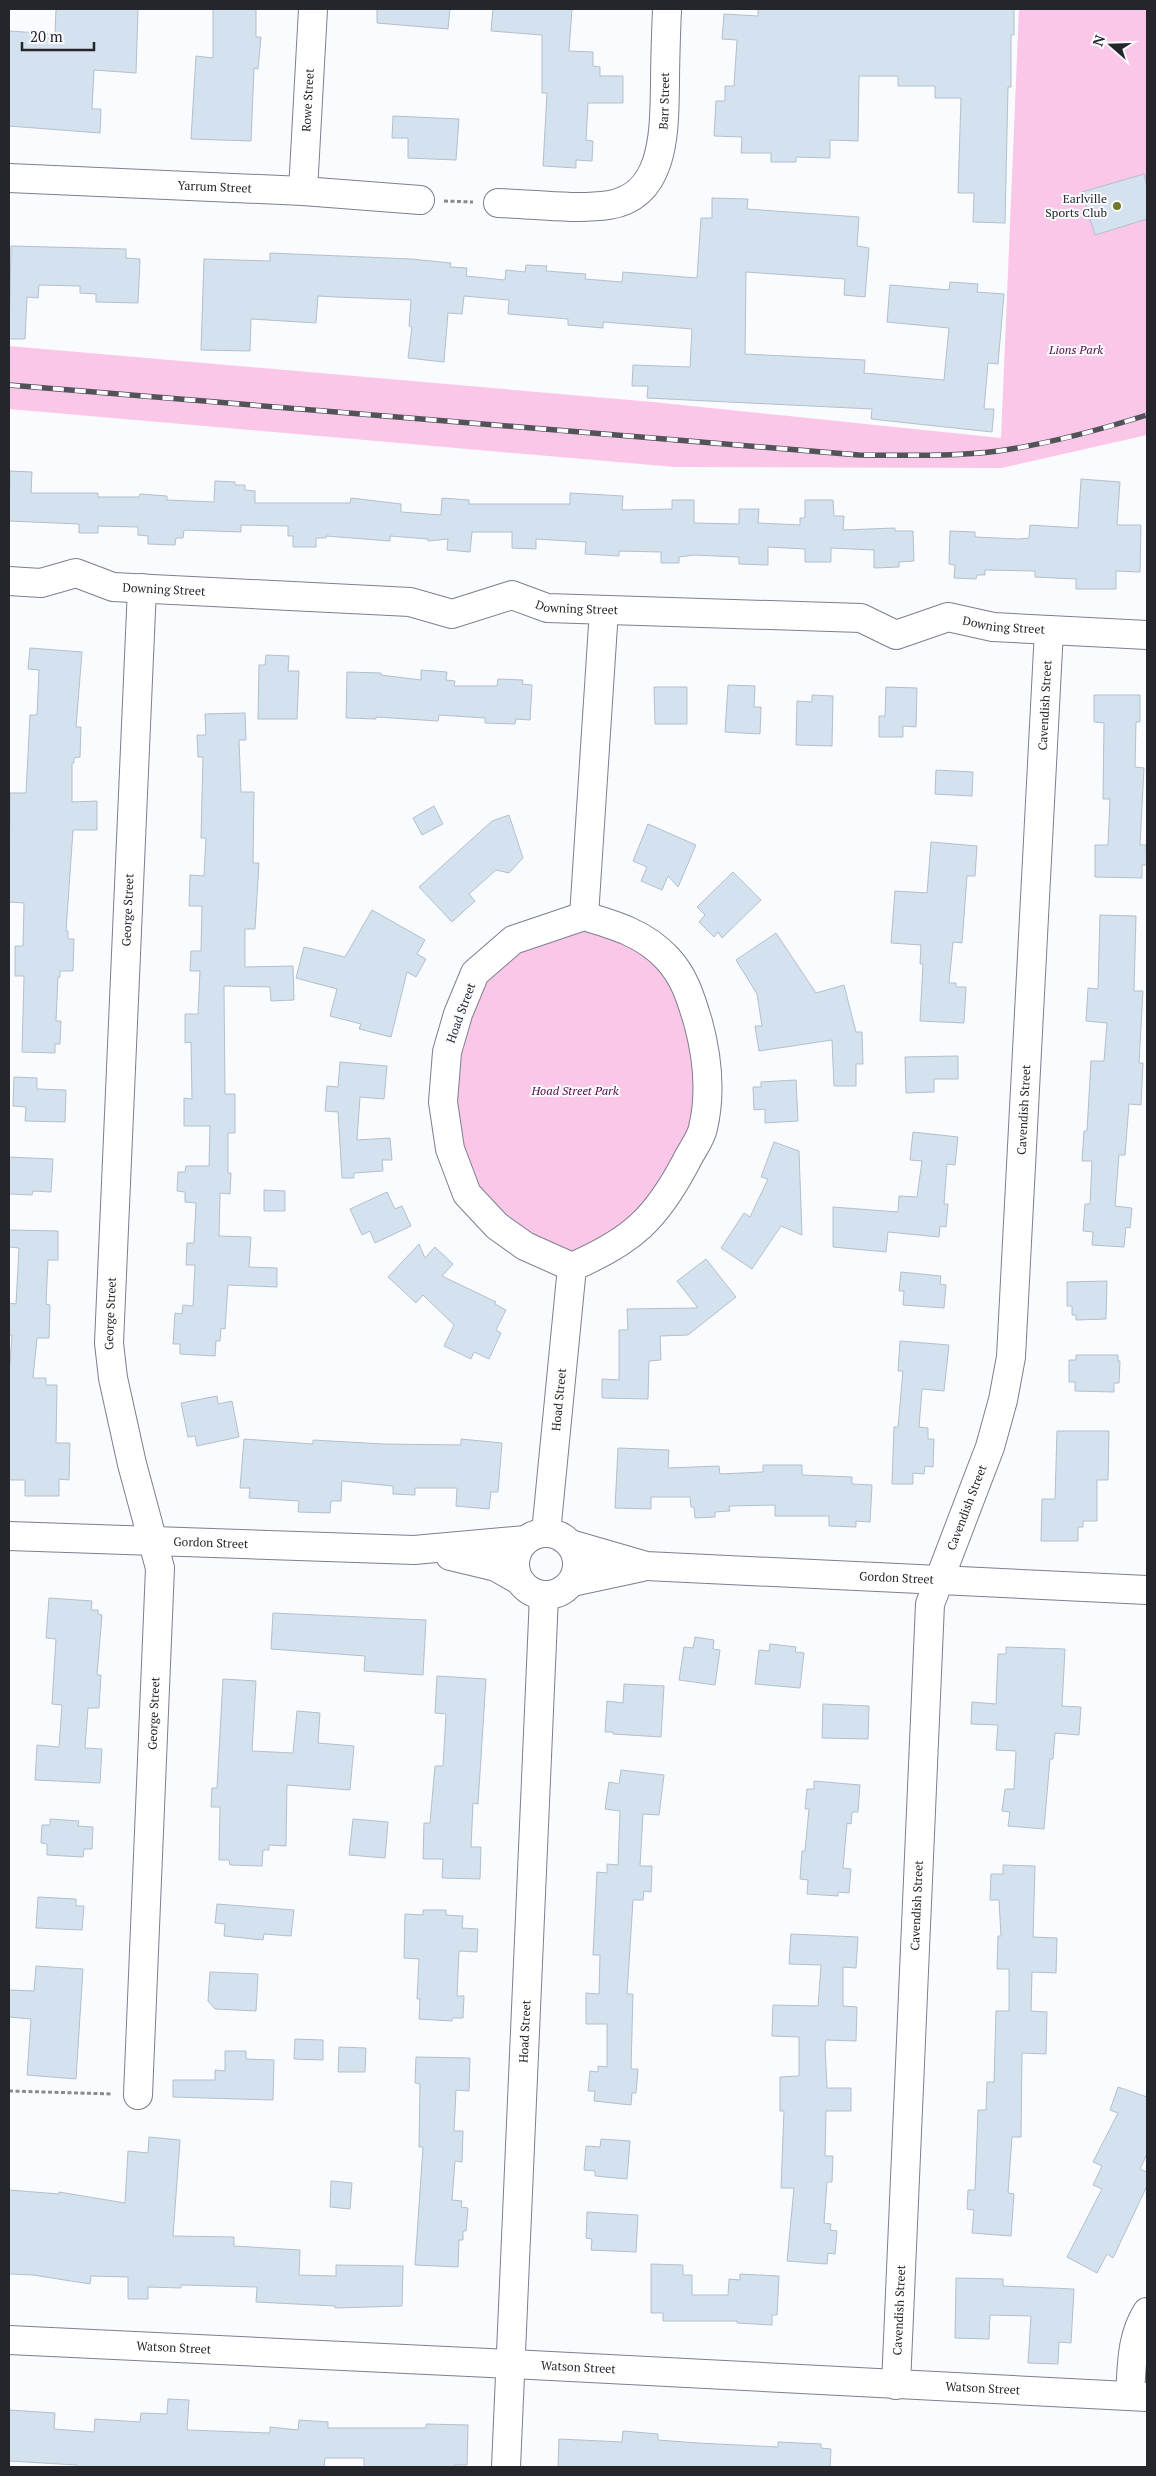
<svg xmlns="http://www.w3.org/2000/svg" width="1156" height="2476" font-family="'PT Serif',serif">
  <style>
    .green { fill: #fac7e8 }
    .building { fill: #d3e2ee; stroke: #b2c0cc }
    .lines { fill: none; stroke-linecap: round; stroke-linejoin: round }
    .minor-casing { stroke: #7c7f8e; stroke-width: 30 }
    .path { stroke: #888a8e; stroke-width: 3; stroke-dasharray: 4 2.5; stroke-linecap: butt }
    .minor { stroke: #fff; stroke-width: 28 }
    .rail-casing { stroke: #515358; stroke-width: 5.5 }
    .rail { stroke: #fafbfe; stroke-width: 4; stroke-dasharray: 11; stroke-linecap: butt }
    .poi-dot { fill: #717b27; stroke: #fafbfe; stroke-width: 2 }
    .labels { text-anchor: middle; stroke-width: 4; stroke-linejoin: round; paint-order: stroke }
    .street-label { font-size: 12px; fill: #24262c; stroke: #fafbfe }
    .poi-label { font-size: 12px; fill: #24262c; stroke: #fafbfe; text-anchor: end }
    .park-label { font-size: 12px; font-style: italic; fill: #550a43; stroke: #fafbfe }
  </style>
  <rect width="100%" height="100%" fill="#fafbfe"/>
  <g class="green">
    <polygon points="1019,9 1147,9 1147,435 1002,468 675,467 9,409 9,346 653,402 1001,438"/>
    <polygon points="584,916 668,958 708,1079 663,1203 572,1267 497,1226 450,1149 443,1102 475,973"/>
  </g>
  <g class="building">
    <polygon points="56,9 138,9 136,73 94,70 92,109 101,109 100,133 9,126 9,31 55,34"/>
    <polygon points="213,9 256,9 256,37 261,37 258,69 254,68 251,141 191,139 196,56 213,58"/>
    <polygon points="377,9 450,9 448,29 377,23"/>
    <polygon points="493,9 572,9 569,51 593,52 593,66 600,67 600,76 623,76 623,103 588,103 586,140 593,141 592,161 576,160 576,168 543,166 547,93 542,93 542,35 491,31"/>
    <polygon points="758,9 1014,9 1014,35 1011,35 1011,87 1008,87 1005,223 973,222 974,193 958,193 961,98 935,98 935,86 898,86 898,76 859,76 858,141 830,140 830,158 796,157 796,162 771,162 771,153 741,153 742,137 714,136 716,101 725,101 725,86 734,86 737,40 722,39 724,14 758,16"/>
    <polygon points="393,116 459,119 456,160 408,158 408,138 392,138"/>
    <polygon points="1144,174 1147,187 1147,219 1095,235 1082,192"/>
    <polygon points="712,198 748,199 747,209 859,217 857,246 869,248 865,297 844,295 845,279 746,272 745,354 865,360 864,373 944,380 949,328 887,322 890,285 949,290 950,282 978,284 977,292 1004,294 998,364 988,363 984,409 994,409 992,432 871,419 872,409 647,398 648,386 632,386 633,365 690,367 692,329 603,322 603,328 568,325 568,319 508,314 509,300 464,296 462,314 448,313 444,362 408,358 412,327 409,326 411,300 336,297 318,296 316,323 251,319 250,351 201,350 204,259 270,261 270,253 411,259 451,263 450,267 467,268 466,276 505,280 506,270 525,272 526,265 547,266 546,271 586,274 585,279 622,282 623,272 697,278 701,218 712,218"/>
    <polygon points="11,246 126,249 126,258 140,259 138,303 96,302 96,294 80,293 80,286 39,285 38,298 27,297 25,339 9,339"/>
    <polygon points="10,471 32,472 31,493 98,493 98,497 139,497 140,494 167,496 167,500 214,502 215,481 235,482 235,485 245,485 245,490 255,491 255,503 350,503 351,498 401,504 401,512 441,515 442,498 469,500 469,504 570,504 570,493 623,496 622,510 672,509 672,500 694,500 694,523 739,524 739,509 759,509 758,523 800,525 800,518 805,518 805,500 833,500 834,516 844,516 843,530 895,528 895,531 913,531 914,561 899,562 899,567 874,568 874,550 831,548 831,562 805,562 805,549 768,547 768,565 739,564 739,557 694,555 679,557 679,563 661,563 661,552 619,551 619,556 585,554 586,542 536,539 536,549 512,548 512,532 472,532 470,552 447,550 448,539 428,541 428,539 390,536 390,541 326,536 326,538 316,538 316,547 293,547 293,536 288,536 288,526 241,525 241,532 184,530 183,538 176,538 175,545 148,544 148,536 138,535 138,527 98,526 98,533 79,533 79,524 9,521"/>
    <polygon points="1081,479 1120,482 1117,525 1141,525 1140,572 1116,571 1116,589 1076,589 1076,579 1035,577 1035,571 985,570 985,575 977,575 976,579 954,578 955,565 949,564 950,531 975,532 975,537 1019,539 1029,538 1030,525 1078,528"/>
    <polygon points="30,648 82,652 76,727 81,727 80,757 74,758 74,763 72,763 72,802 97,801 97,830 73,830 66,931 68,931 68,939 74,939 73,971 60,971 60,977 58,977 56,1021 61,1021 60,1044 55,1044 55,1053 22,1052 24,976 15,976 15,946 23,946 24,903 9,902 10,793 26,793 30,715 37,715 39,670 28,669"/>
    <polygon points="266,655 289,656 288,671 299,671 297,719 258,719 259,665 265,665"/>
    <polygon points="421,670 447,672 446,680 455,681 454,686 497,686 498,679 523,680 522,684 532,685 530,720 516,719 515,724 485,723 485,718 439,715 438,721 376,717 376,719 346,718 347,672 381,673 381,675 421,680"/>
    <polygon points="728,685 755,686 754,707 761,707 760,734 725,732"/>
    <polygon points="654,687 687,687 687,724 655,724"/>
    <polygon points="886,687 917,688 916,727 903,726 903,737 879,737 879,716 885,716"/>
    <polygon points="812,695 833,696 832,746 796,745 797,701 812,702"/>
    <polygon points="1094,695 1140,695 1140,722 1136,722 1135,767 1144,768 1140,845 1146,845 1147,865 1142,865 1142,878 1095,877 1095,845 1108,845 1110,799 1103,799 1104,723 1094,722"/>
    <polygon points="245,713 246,740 239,740 241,792 254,792 253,863 259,863 255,929 245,929 245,967 293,966 294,1000 271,1001 270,987 224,986 225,1094 235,1094 235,1133 228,1133 228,1173 231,1173 230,1194 220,1193 219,1236 251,1237 249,1267 277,1268 277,1287 228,1285 225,1329 221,1328 220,1341 216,1341 215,1356 180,1354 180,1344 173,1344 175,1313 182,1314 183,1305 193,1306 195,1265 186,1265 187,1243 194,1243 196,1203 185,1202 185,1192 177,1191 178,1172 185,1172 186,1166 209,1166 210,1126 184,1126 184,1098 192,1099 191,1042 185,1043 185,1014 198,1014 200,971 190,971 191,951 201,951 202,906 189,906 190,875 204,876 206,838 201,838 203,757 198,757 197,735 206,735 205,714"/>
    <polygon points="936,770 973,772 972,796 935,794"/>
    <polygon points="434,806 443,824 422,835 413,818"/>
    <polygon points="509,815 523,858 509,873 496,870 469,894 475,901 452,922 419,887 492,821"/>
    <polygon points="648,824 696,845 678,887 668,876 662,890 641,881 647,867 633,861"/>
    <polygon points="931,842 977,846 975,876 967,876 962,943 953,942 949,983 956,983 956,987 966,987 964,1023 920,1021 923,964 920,964 921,945 891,943 895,891 927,893"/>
    <polygon points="733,872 761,900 722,938 718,932 714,937 699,922 705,915 697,907"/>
    <polygon points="372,910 425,940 417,954 426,959 416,977 407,972 391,1037 359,1029 361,1024 330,1016 337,989 296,978 304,947 345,957"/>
    <polygon points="1100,915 1136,916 1134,991 1143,991 1139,1063 1143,1063 1141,1105 1129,1104 1125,1155 1119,1155 1115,1206 1132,1208 1130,1228 1126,1227 1124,1247 1092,1245 1093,1232 1083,1231 1085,1204 1090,1204 1092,1161 1082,1161 1084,1131 1087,1131 1091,1061 1104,1061 1107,1023 1086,1021 1088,988 1098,989"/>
    <polygon points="776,933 816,993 844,985 856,1032 862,1032 863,1064 856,1064 856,1086 834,1086 832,1040 759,1051 755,1026 762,1026 757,994 736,960"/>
    <polygon points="958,1056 958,1079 934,1079 934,1092 906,1093 905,1057"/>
    <polygon points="340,1062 387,1066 384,1099 360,1097 357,1140 390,1138 392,1160 382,1160 383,1171 354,1173 354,1178 342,1178 338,1112 325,1111 327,1086 338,1087"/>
    <polygon points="14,1077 37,1078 37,1089 66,1090 65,1122 25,1121 26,1107 13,1106"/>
    <polygon points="796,1080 798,1121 765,1123 765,1109 754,1110 753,1087 761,1087 761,1082"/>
    <polygon points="913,1132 958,1137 955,1165 947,1164 944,1204 948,1204 946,1227 940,1226 939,1237 888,1232 886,1252 833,1247 833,1207 898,1212 899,1196 917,1197 922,1161 910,1160"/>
    <polygon points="774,1142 799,1151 802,1235 781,1226 752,1269 721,1248 744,1213 750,1217 768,1179 761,1177"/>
    <polygon points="9,1157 53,1159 51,1192 33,1191 32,1195 9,1194"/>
    <polygon points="264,1190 285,1191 285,1211 264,1211"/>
    <polygon points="387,1192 395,1209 402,1206 411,1226 375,1243 370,1231 362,1235 350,1209"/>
    <polygon points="9,1230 58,1231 58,1260 48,1260 46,1304 50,1305 49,1338 37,1338 33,1378 46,1378 46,1385 57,1385 56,1443 70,1443 69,1480 59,1479 59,1496 25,1496 25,1480 9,1480 9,1377 12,1335 9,1335 9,1303 16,1304 19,1248 9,1247"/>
    <polygon points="419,1244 425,1258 435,1247 453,1264 442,1276 496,1302 495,1304 506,1310 496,1330 501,1333 489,1359 474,1352 471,1359 444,1346 454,1325 423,1295 416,1303 388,1277"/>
    <polygon points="706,1259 736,1297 688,1335 660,1336 661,1360 649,1361 648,1399 602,1398 602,1379 619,1380 619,1330 628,1330 627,1309 698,1308 677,1281"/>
    <polygon points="901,1272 941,1276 940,1284 946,1285 944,1308 903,1305 904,1291 899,1291"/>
    <polygon points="1107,1281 1106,1319 1076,1320 1076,1315 1072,1315 1072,1306 1067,1306 1067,1282"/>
    <polygon points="900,1341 949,1345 944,1391 922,1389 919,1427 928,1428 928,1439 934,1439 933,1467 925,1466 924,1474 913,1473 913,1484 892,1484 894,1427 898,1427 903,1371 898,1371"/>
    <polygon points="1076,1355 1118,1355 1118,1361 1120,1361 1119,1383 1114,1383 1114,1392 1075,1391 1075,1382 1069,1382 1069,1360 1076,1360"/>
    <polygon points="217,1396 218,1404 232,1401 239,1437 197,1446 195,1436 188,1437 181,1403"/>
    <polygon points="1057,1431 1109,1431 1108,1480 1097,1480 1097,1521 1083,1521 1083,1527 1078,1527 1078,1541 1041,1541 1042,1499 1055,1499"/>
    <polygon points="244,1439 313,1444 313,1440 383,1444 461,1445 461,1439 502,1443 498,1492 491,1492 489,1509 456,1506 457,1488 415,1488 415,1495 393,1494 393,1486 342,1481 341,1501 331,1501 330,1513 298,1512 299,1501 249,1498 250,1488 240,1488"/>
    <polygon points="618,1448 669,1450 668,1468 719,1466 720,1474 763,1472 763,1465 802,1465 802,1475 852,1477 852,1484 872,1485 870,1522 856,1521 856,1527 829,1526 829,1516 775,1516 775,1505 729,1506 730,1511 715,1512 715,1517 695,1518 694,1507 691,1507 690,1497 651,1497 651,1509 615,1508"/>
    <polygon points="49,1598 92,1601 91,1610 98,1610 98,1614 102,1615 97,1675 101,1675 99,1708 88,1708 85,1748 102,1749 100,1783 35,1780 37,1745 59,1747 62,1705 52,1704 56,1639 46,1638"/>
    <polygon points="273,1613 426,1620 423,1675 364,1671 365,1656 271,1649"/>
    <polygon points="695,1637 714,1640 713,1649 720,1650 715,1685 679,1680 684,1647 693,1648"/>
    <polygon points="770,1644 796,1647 795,1652 804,1653 800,1688 755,1684 759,1650 769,1651"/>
    <polygon points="1006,1647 1065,1649 1062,1706 1081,1707 1079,1735 1055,1733 1053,1759 1050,1759 1044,1829 1008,1826 1010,1812 1002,1811 1005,1789 1014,1789 1016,1751 996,1750 998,1725 971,1724 972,1702 996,1704 998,1654 1006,1654"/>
    <polygon points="437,1676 486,1679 478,1804 473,1803 471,1847 481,1847 480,1879 442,1878 443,1859 423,1859 424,1823 430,1823 435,1766 443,1766 446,1714 435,1713"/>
    <polygon points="223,1679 256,1681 252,1751 293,1753 297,1711 320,1713 318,1743 354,1746 350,1790 287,1785 286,1846 269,1845 269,1850 263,1850 262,1866 230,1865 229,1860 219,1860 220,1807 211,1807 212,1788 217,1788"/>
    <polygon points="624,1684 664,1686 661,1737 613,1734 613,1732 605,1732 607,1701 623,1703"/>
    <polygon points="823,1704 869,1706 868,1739 822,1738"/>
    <polygon points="621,1770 664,1775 659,1815 643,1814 640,1866 652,1866 651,1892 644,1891 643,1900 633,1900 627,1994 633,1994 631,2069 638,2069 636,2093 632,2093 631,2105 594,2101 595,2091 588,2091 590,2071 598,2072 598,2066 607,2067 607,2024 586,2024 586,1993 599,1994 600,1955 593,1955 597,1872 607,1873 607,1864 618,1865 620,1811 605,1809 609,1782 619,1784"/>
    <polygon points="814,1781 860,1785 858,1812 852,1812 851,1824 847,1823 843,1868 851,1869 849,1893 838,1892 838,1896 807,1894 808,1880 800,1879 802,1851 805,1851 809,1809 805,1809 807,1789 814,1789"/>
    <polygon points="50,1819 79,1821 78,1826 93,1827 92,1849 84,1849 83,1857 47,1855 47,1844 41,1843 42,1825 50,1825"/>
    <polygon points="353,1819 388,1822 385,1858 349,1855"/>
    <polygon points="1003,1865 1035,1866 1033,1937 1057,1938 1056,1973 1032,1972 1031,2011 1047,2012 1046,2054 1022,2053 1021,2137 1012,2137 1008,2193 1014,2194 1011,2236 972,2233 974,2210 967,2209 968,2190 975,2190 978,2110 986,2110 987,2082 994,2082 996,2011 1009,2011 1009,1969 997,1969 998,1936 1001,1936 999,1900 990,1900 991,1874 1003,1874"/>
    <polygon points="38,1897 76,1899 76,1906 84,1906 82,1930 36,1928"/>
    <polygon points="217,1904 294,1910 291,1936 264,1934 263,1940 224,1936 225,1924 215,1923"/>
    <polygon points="423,1910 446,1910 446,1915 463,1916 462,1928 478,1929 477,1952 459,1951 457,1996 464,1996 463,2018 452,2018 452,2021 419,2019 420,1999 417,1999 419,1959 404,1958 405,1914 423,1915"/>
    <polygon points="791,1934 858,1937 856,1968 843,1967 843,2006 857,2007 856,2041 826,2040 825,2046 827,2088 851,2088 851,2111 826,2111 825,2156 833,2156 832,2182 827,2182 824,2223 831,2224 830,2230 837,2231 835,2254 828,2253 827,2264 787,2261 794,2188 781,2188 784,2111 780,2111 780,2077 799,2076 799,2037 772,2036 773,2005 818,2006 821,1965 789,1964"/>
    <polygon points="36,1966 83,1969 76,2079 27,2075 31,2019 9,2017 9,1990 34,1991"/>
    <polygon points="210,1972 258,1974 256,2011 215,2009 208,2001"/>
    <polygon points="295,2039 323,2040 323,2060 294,2059"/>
    <polygon points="339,2047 366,2048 365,2072 338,2072"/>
    <polygon points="225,2051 246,2051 246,2059 274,2060 273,2100 173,2097 173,2080 215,2080 215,2070 225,2071"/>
    <polygon points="416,2057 470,2058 469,2091 456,2090 454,2131 463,2131 462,2162 455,2161 452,2200 462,2201 461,2207 468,2208 466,2231 463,2231 463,2240 459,2240 458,2267 415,2265 423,2147 419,2147 420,2084 415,2083"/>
    <polygon points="1118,2087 1147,2097 1147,2154 1140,2169 1147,2172 1147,2186 1113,2258 1107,2254 1097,2273 1067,2257 1102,2189 1093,2185 1102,2166 1093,2162 1118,2113 1110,2110"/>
    <polygon points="149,2137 180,2140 173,2236 234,2237 234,2246 300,2250 299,2275 336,2276 336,2265 403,2266 402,2306 335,2308 335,2306 256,2302 257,2287 181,2285 181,2288 148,2287 148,2299 128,2299 128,2277 91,2276 90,2284 33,2275 9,2274 9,2190 59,2194 59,2192 125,2203 128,2151 148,2153"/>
    <polygon points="601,2139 630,2141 627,2179 595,2176 595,2171 584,2170 586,2146 600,2147"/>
    <polygon points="331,2181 352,2183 350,2209 330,2207"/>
    <polygon points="587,2212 638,2215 636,2252 591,2250 592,2239 586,2238"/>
    <polygon points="651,2264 683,2265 683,2275 692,2275 692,2295 728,2295 729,2279 740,2280 740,2274 779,2276 777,2315 772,2315 772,2325 737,2323 737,2321 663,2321 663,2313 651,2313"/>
    <polygon points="956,2278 1003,2279 1003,2286 1074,2289 1071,2343 1059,2342 1058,2364 1028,2363 1031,2316 990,2315 989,2339 955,2338"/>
    <polygon points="168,2399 189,2400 187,2430 270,2433 270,2427 298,2430 299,2420 328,2422 328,2428 426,2428 426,2424 468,2425 467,2465 454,2465 454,2467 364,2467 364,2458 325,2458 324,2467 77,2467 77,2465 9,2461 9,2410 55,2413 54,2429 94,2432 95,2419 140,2422 141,2413 167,2414"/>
    <polygon points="623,2431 658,2434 658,2440 697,2443 778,2447 778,2442 821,2444 821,2448 831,2449 830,2467 558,2467 559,2439 622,2442"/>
  </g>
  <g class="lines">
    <defs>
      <g id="minor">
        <path id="s1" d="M 9,178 L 303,191 L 420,200"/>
        <path id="s2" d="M 303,191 L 313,9"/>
        <path id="s3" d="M 498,203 C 533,204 575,210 609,205 C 666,196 664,129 665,85 C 665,60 666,34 667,9"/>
        <path id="s4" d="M 9,581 L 41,583 L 76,573 L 113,587 L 410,602 L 452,614 L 512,595 L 547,608 L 861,618 L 896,635 L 948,617 L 993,627 L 1147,635"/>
        <path d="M 584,916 C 615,925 645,934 667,958 C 685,977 691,999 698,1022 C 707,1055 711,1094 703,1128 C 701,1139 691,1151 686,1162 C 656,1219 632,1241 572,1267 L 525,1246 L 497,1226 L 467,1194 L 450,1149 L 443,1102 L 447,1052 L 458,1014 L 475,973 L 513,940 Z"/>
        <polyline points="584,916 604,610"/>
        <circle cx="546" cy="1564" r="31"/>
        <path id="s5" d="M 546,1533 L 572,1267"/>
        <path id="s6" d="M 9,1536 L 414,1550 L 526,1540"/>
        <path id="s7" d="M 570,1544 L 646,1566 L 1147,1590"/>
        <polyline points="450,1556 496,1567 519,1580"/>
        <polyline points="572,1582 642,1567"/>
        <path id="s8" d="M 138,2095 L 160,1568 L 132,1464 L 113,1378 L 109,1343 L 142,588"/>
        <path id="s9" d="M 9,2340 L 512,2364 L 1147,2397"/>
        <path id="s10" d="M 896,2385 L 930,1604 L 990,1447 L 1003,1400 L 1011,1357 L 1049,630"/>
        <path d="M 1130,2395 C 1132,2365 1131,2337 1147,2312"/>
        <path id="s11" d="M 506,2467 L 544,1596"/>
      </g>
    </defs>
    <use href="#minor" class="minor-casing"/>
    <g class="path">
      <polyline points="444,201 473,202"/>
      <polyline points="9,2091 113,2094"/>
    </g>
    <use href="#minor" class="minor"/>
    <defs>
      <path id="rail" d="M 9,385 L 859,455 C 905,455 952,457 998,451 C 1048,444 1099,430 1147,415"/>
    </defs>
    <use href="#rail" class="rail-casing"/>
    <use href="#rail" class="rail"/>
  </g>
  <circle class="poi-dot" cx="1117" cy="206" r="5"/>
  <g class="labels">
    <g class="street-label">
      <text dy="4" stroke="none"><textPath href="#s2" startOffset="91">Rowe Street</textPath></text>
      <text dy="4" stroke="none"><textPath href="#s3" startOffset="241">Barr Street</textPath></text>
      <text dy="4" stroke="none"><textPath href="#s1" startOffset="206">Yarrum Street</textPath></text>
      <text dy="4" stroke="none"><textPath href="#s4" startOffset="159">Downing Street</textPath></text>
      <text dy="4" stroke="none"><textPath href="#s4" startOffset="579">Downing Street</textPath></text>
      <text dy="4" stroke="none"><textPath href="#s4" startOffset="1014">Downing Street</textPath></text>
      <text dy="4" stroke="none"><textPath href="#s10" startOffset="1695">Cavendish Street</textPath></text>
      <text dy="4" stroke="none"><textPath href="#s8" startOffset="1192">George Street</textPath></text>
      <text transform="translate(461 1013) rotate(-70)" y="4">Hoad Street</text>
      <text dy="4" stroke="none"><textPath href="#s10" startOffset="1290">Cavendish Street</textPath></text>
      <text dy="4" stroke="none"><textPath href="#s8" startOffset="788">George Street</textPath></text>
      <text dy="4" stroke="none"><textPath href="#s5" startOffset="134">Hoad Street</textPath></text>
      <text dy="4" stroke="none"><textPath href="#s10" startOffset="885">Cavendish Street</textPath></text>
      <text dy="4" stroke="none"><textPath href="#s6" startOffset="202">Gordon Street</textPath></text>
      <text dy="4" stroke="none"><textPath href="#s7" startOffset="330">Gordon Street</textPath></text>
      <text dy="4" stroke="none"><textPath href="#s8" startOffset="382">George Street</textPath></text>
      <text dy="4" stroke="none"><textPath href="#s10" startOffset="480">Cavendish Street</textPath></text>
      <text dy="4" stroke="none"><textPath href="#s11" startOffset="436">Hoad Street</textPath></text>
      <text dy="4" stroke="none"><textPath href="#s10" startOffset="75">Cavendish Street</textPath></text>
      <text dy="4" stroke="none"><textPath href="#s9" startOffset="165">Watson Street</textPath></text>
      <text dy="4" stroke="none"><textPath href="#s9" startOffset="570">Watson Street</textPath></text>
      <text dy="4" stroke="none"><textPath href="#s9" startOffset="975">Watson Street</textPath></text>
    </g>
    <g class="poi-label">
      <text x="1107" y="203">Earlville<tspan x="1107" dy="14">Sports Club</tspan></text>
    </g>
    <g class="park-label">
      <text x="1076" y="354">Lions Park</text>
      <text x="575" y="1095">Hoad Street Park</text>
    </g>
  </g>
  <rect width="1156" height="2476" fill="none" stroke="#24262c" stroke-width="20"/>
  <g transform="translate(1111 45) rotate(290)" stroke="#fafbfe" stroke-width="4" paint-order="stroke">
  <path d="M0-4L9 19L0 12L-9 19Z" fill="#24262c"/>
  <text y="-8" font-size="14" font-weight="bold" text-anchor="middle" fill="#24262c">N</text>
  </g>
  <path d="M22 42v8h72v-8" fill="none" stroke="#24262c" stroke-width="2.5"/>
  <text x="30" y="42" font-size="15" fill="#24262c" stroke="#fafbfe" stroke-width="4" paint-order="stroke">20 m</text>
</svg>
